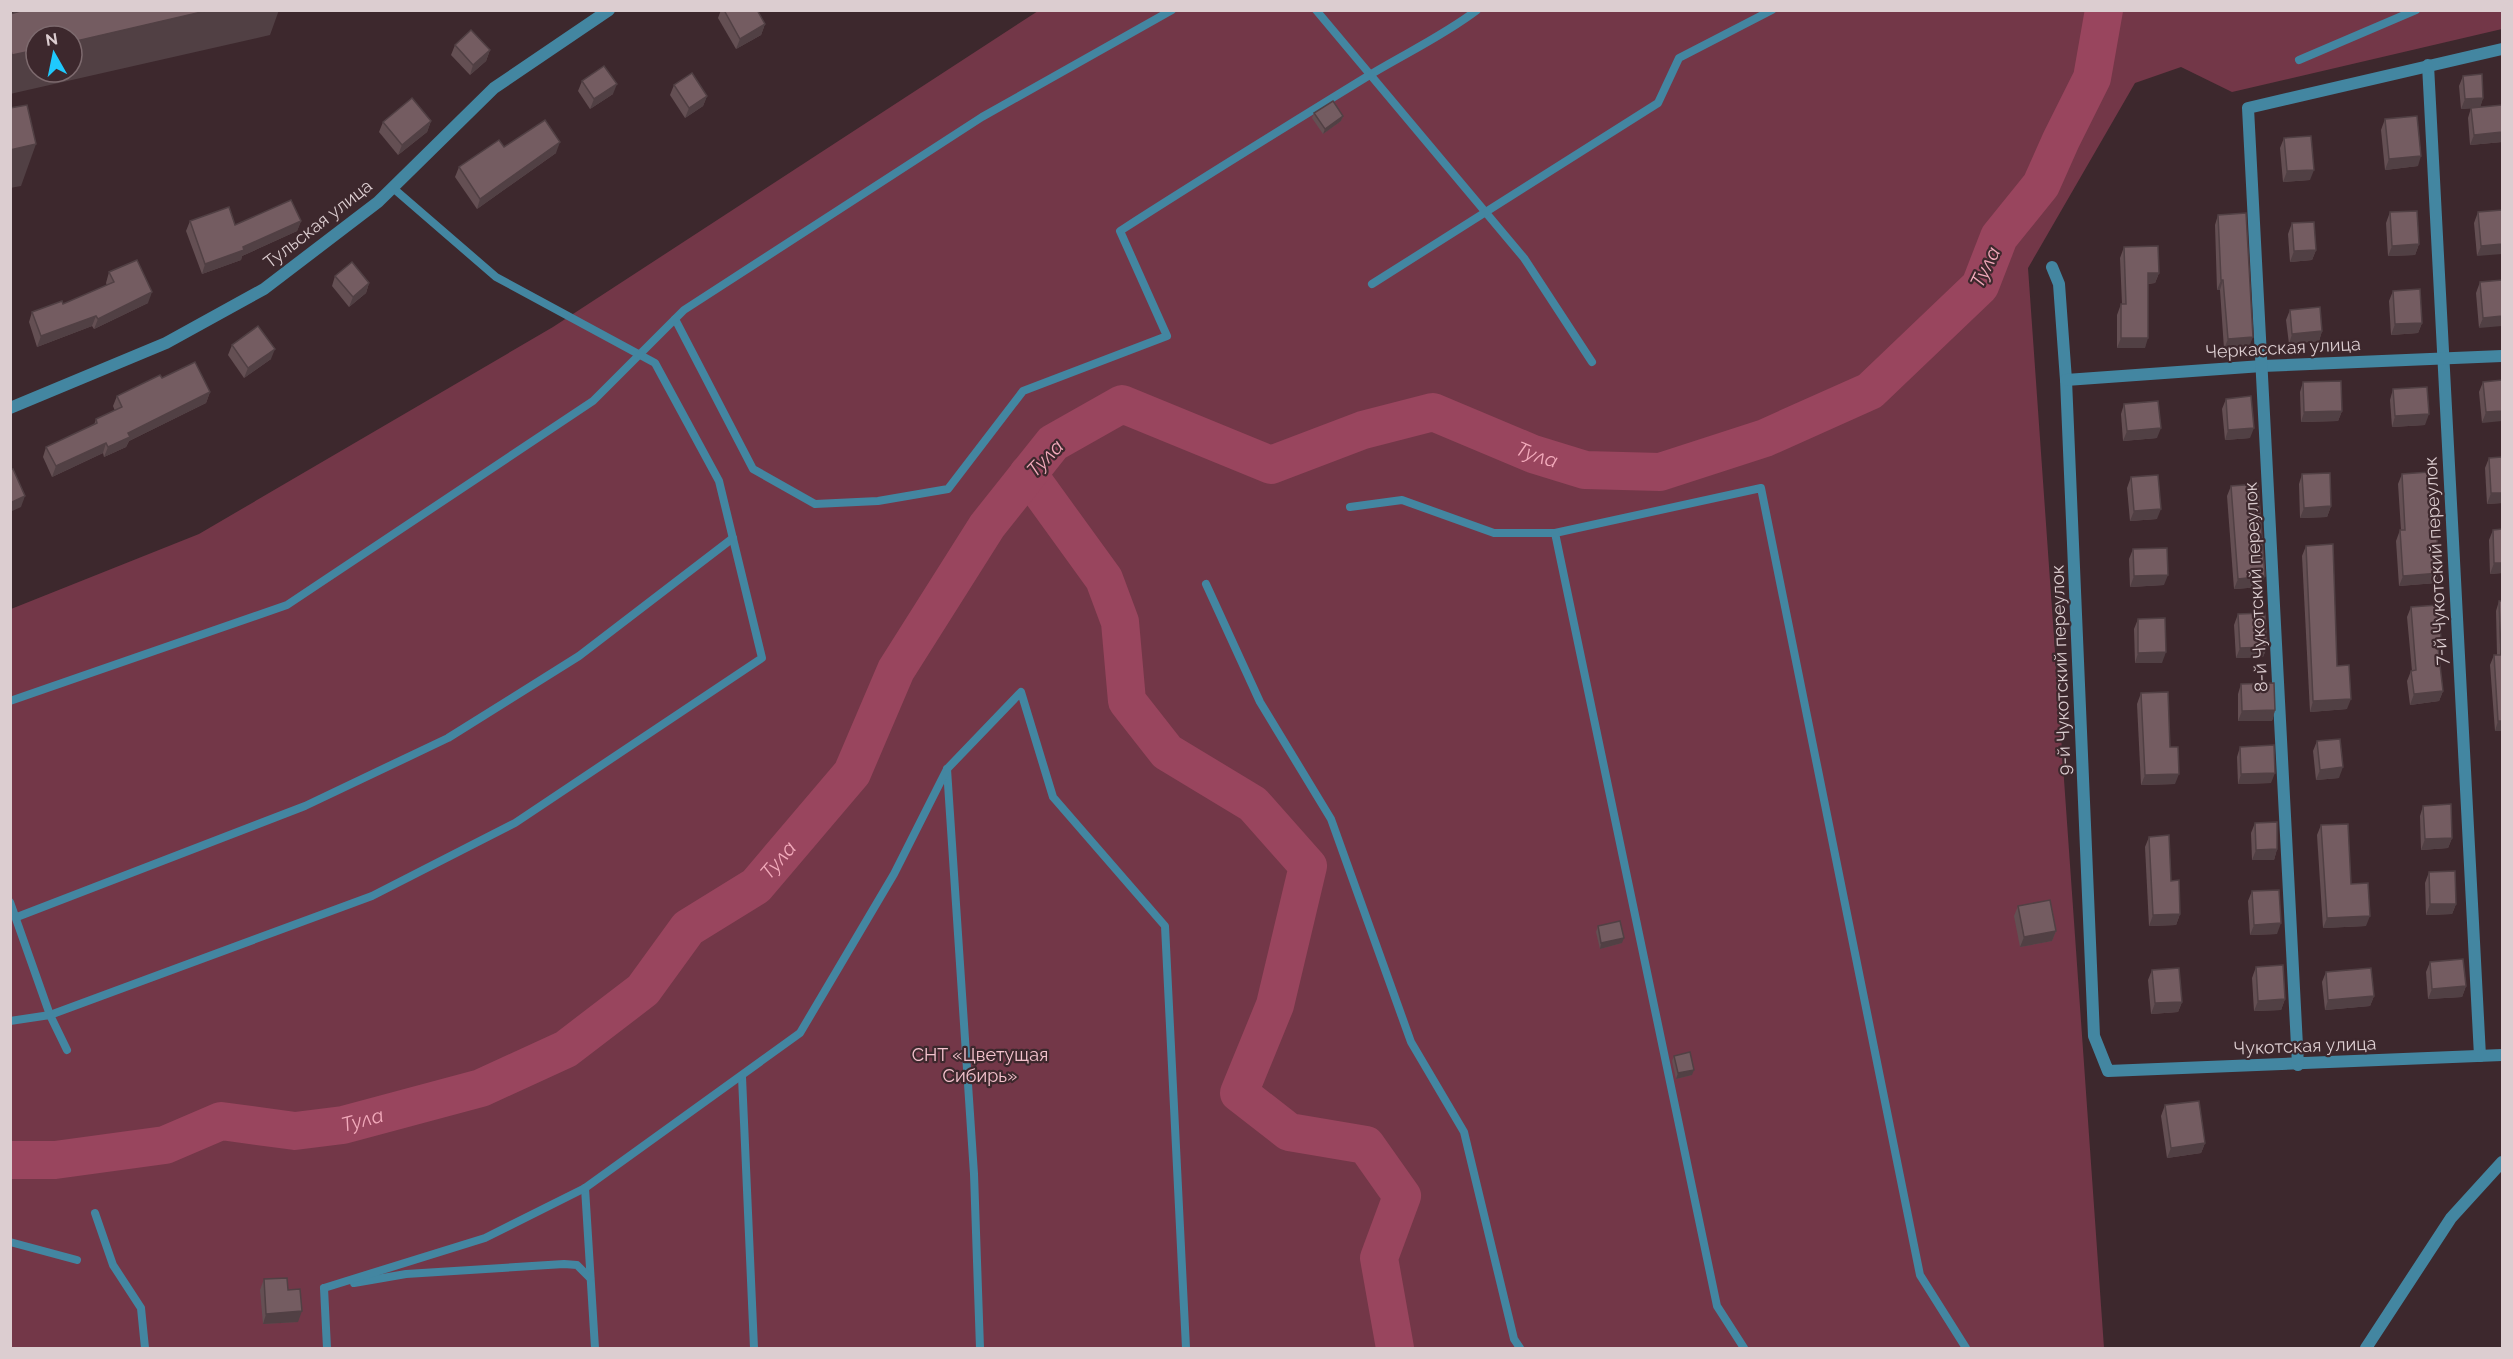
<svg xmlns="http://www.w3.org/2000/svg" width="2513" height="1359" font-family="Raleway,sans-serif">
  <style>
    .green { fill: #733748 }
    .lines { fill: none; stroke-linecap: round; stroke-linejoin: round }
    .river { stroke: #99455e; stroke-width: 38 }
    .lane { stroke: #4386a1; stroke-width: 8 }
    .street { stroke: #4386a1; stroke-width: 12 }
    .wall { fill: #644f53 }
    .shaded-wall { fill: #514044 }
    .building { fill: #745c61; stroke: #514044; stroke-width: 1.5 }
    .labels { text-anchor: middle; stroke-width: 4.5; stroke-linejoin: round; paint-order: stroke }
    .street-label { font-size: 18px; fill: #dccdd0; stroke: #3d282d }
    .park-label { font-size: 18px; fill: #f5c3ce; stroke: #3d282d }
    .water-label { font-size: 20px; font-style: italic; fill: #f2aabb; stroke: #3d282d }
  </style>
  <rect width="100%" height="100%" fill="#3d282d"/>
  <polygon class="green" points="1038,11 2502,11 2502,29 2232,92 2181,67 2135,83 2028,268 2104,1348 11,1348 11,609 199,534 553,327"/>
  <g class="lines">
    <g class="river">
      <polyline points="1028,474 1104,579 1120,622 1127,701 1167,752 1253,804 1308,866 1275,1005 1239,1093 1289,1132 1366,1145 1402,1196 1379,1258 1395,1348"/>
      <path id="s1" d="M 10,1160 L 55,1160 L 165,1145 L 221,1121 L 295,1131 L 343,1125 L 481,1088 L 566,1049 L 643,990 L 688,928 L 756,886 L 852,773 L 896,670 L 987,526 L 1053,443 L 1122,404 L 1271,465 L 1363,430 L 1433,412 L 1533,454 L 1585,470 L 1660,472 L 1765,438 L 1870,391 L 1980,286 L 1999,237 L 2041,185 L 2061,140 L 2092,78 L 2104,10"/>
    </g>
    <g class="lane">
      <polyline points="1316,10 1524,258 1592,362"/>
      <polyline points="2299,60 2416,10"/>
      <polyline points="1372,284 1658,103 1679,58 1772,10"/>
      <path d="M 675,319 L 753,469 L 815,504 L 878,501 L 948,489 L 1023,391 L 1167,336 L 1120,231 C 1202,178 1285,127 1368,76 C 1404,54 1443,36 1477,10"/>
      <polyline points="1350,507 1402,500 1494,533 1555,533 1761,488 1920,1275 1966,1348"/>
      <polyline points="1555,533 1717,1306 1744,1348"/>
      <polyline points="1206,584 1260,702 1331,819 1411,1042 1464,1132 1514,1339 1520,1348"/>
      <polyline points="10,701 287,605 593,401 684,310 982,117 1172,10"/>
      <polyline points="947,769 974,1174 980,1348"/>
      <polyline points="10,902 50,1015 67,1050"/>
      <polyline points="17,917 305,806 448,738 579,656 733,538"/>
      <polyline points="10,1021 50,1015 372,896 515,823 762,658 719,481 655,363 496,277 393,188"/>
      <polyline points="742,1077 754,1348"/>
      <polyline points="585,1188 595,1348"/>
      <polyline points="95,1213 113,1265 141,1308 145,1348"/>
      <polyline points="10,1242 77,1260"/>
      <polyline points="354,1283 406,1274 564,1264 577,1265 590,1278"/>
      <polyline points="324,1288 485,1238 585,1188 800,1033 894,874 947,769 1021,692 1053,797 1165,926 1186,1348"/>
      <polyline points="324,1288 327,1348"/>
    </g>
    <g class="street">
      <polyline points="2428,65 2480,1056"/>
      <polyline points="2052,267 2059,284 2066,380 2094,1036 2108,1071 2502,1055"/>
      <polyline points="2066,380 2262,366 2502,356"/>
      <polyline points="10,408 166,343 264,289 378,202 494,88 609,10"/>
      <polyline points="2298,1065 2248,108 2502,49"/>
      <polyline points="2366,1348 2451,1218 2502,1162"/>
    </g>
  </g>
  <g class="wall">
    <polygon points="721,10 757,10 765,24 761,35 736,49 718,18"/>
    <polygon points="455,45 490,50 486,61 470,75 451,55"/>
    <polygon points="2463,76 2483,98 2480,107 2502,105 2502,142 2470,145 2468,118 2471,108 2461,109 2459,86"/>
    <polygon points="582,81 613,94 590,109 578,91"/>
    <polygon points="674,85 707,96 703,106 685,118 670,95"/>
    <polygon points="1314,113 1343,116 1341,121 1323,134 1312,118"/>
    <polygon points="2385,119 2418,166 2385,170 2381,130"/>
    <polygon points="431,121 427,132 398,155 379,132 383,122"/>
    <polygon points="2284,138 2310,180 2283,182 2280,148"/>
    <polygon points="504,147 556,153 477,209 455,177 459,167"/>
    <polygon points="2502,210 2477,256 2474,223 2478,212"/>
    <polygon points="2390,212 2419,244 2415,255 2388,256 2386,223"/>
    <polygon points="2218,215 2249,347 2224,349 2220,290 2217,290 2215,225"/>
    <polygon points="190,221 235,225 301,221 297,231 242,256 241,260 202,274 186,231"/>
    <polygon points="2292,223 2316,250 2312,260 2290,262 2288,234"/>
    <polygon points="2124,247 2159,273 2155,283 2148,284 2145,348 2117,348 2117,315 2121,304 2122,304 2120,258"/>
    <polygon points="109,272 148,303 94,329 92,326 37,347 29,322 32,312 63,304 107,286 106,283"/>
    <polygon points="335,276 369,283 366,293 349,307 332,286"/>
    <polygon points="2502,280 2479,328 2476,293 2480,282"/>
    <polygon points="2393,291 2422,323 2418,333 2391,335 2389,301"/>
    <polygon points="2290,310 2322,331 2319,341 2289,344 2286,320"/>
    <polygon points="232,345 271,359 244,378 228,355"/>
    <polygon points="162,378 210,392 206,403 129,441 126,447 104,457 103,453 52,477 43,457 46,447 94,425 96,419 115,411 113,406 117,396"/>
    <polygon points="2502,380 2482,423 2479,392 2483,382"/>
    <polygon points="2303,382 2342,411 2338,421 2301,422 2300,392"/>
    <polygon points="2393,389 2425,425 2392,427 2390,400"/>
    <polygon points="2226,399 2250,438 2225,440 2222,409"/>
    <polygon points="2124,404 2157,438 2123,441 2121,414"/>
    <polygon points="2502,457 2502,503 2487,504 2485,468 2489,458"/>
    <polygon points="2302,474 2331,506 2327,517 2300,518 2299,484"/>
    <polygon points="2402,474 2436,583 2399,586 2396,541 2400,530 2401,530 2398,484"/>
    <polygon points="2131,477 2157,519 2130,521 2127,488"/>
    <polygon points="2231,486 2261,587 2234,589 2227,496"/>
    <polygon points="2502,529 2502,573 2490,574 2489,540 2493,530"/>
    <polygon points="2306,546 2337,666 2347,709 2310,712 2302,556"/>
    <polygon points="2133,549 2164,585 2130,587 2129,559"/>
    <polygon points="2499,601 2502,731 2495,731 2490,665 2494,655 2497,655 2496,611"/>
    <polygon points="2411,607 2441,639 2438,647 2443,691 2439,701 2410,705 2407,681 2411,671 2412,671 2407,617"/>
    <polygon points="2238,614 2267,647 2263,657 2236,658 2234,625"/>
    <polygon points="2138,619 2162,663 2135,663 2134,629"/>
    <polygon points="2241,684 2275,710 2272,721 2238,721 2238,694"/>
    <polygon points="2141,693 2170,747 2175,784 2141,785 2137,704"/>
    <polygon points="2317,741 2339,778 2316,780 2313,751"/>
    <polygon points="2240,747 2271,783 2238,784 2237,757"/>
    <polygon points="2423,806 2452,838 2448,848 2421,850 2420,816"/>
    <polygon points="2255,823 2277,849 2274,860 2252,860 2251,833"/>
    <polygon points="2321,825 2351,884 2366,926 2323,928 2317,835"/>
    <polygon points="2149,837 2171,881 2180,914 2176,925 2149,926 2145,847"/>
    <polygon points="2429,872 2456,904 2452,914 2426,915 2425,883"/>
    <polygon points="2252,891 2277,934 2250,935 2248,901"/>
    <polygon points="2018,906 2056,931 2052,941 2020,947 2014,916"/>
    <polygon points="1598,926 1622,943 1600,949 1596,932"/>
    <polygon points="2430,962 2466,986 2462,997 2428,999 2426,972"/>
    <polygon points="2256,967 2285,999 2281,1010 2254,1011 2252,978"/>
    <polygon points="2152,970 2182,1002 2178,1012 2151,1014 2148,980"/>
    <polygon points="2326,972 2374,996 2370,1006 2325,1010 2322,982"/>
    <polygon points="1674,1056 1692,1075 1676,1079 1672,1061"/>
    <polygon points="2165,1105 2205,1143 2201,1153 2167,1158 2161,1116"/>
    <polygon points="264,1279 288,1290 298,1322 263,1324 260,1290"/>
  </g>
  <g class="shaded-wall">
    <polygon points="210,10 279,10 270,35 10,94 10,61 12,55 36,50 36,72 72,72 72,42"/>
    <polygon points="765,24 761,35 736,49 740,39"/>
    <polygon points="490,50 486,61 470,75 473,65"/>
    <polygon points="617,84 613,94 590,109 594,99"/>
    <polygon points="707,96 703,106 685,118 689,108"/>
    <polygon points="2483,98 2480,108 2461,109 2465,99"/>
    <polygon points="1343,116 1341,121 1323,134 1325,129"/>
    <polygon points="431,121 427,132 398,155 402,145"/>
    <polygon points="2502,132 2502,142 2470,145 2474,135"/>
    <polygon points="560,142 556,153 477,209 480,199"/>
    <polygon points="36,144 21,186 10,188 10,150"/>
    <polygon points="2421,156 2418,166 2385,170 2389,159"/>
    <polygon points="2314,170 2310,180 2283,182 2287,171"/>
    <polygon points="301,221 297,231 242,256 241,260 202,274 205,264"/>
    <polygon points="2419,244 2415,255 2388,256 2392,246"/>
    <polygon points="2502,244 2502,254 2477,256 2481,246"/>
    <polygon points="2316,250 2312,260 2290,262 2294,251"/>
    <polygon points="2148,273 2159,273 2155,283 2144,284"/>
    <polygon points="2221,280 2223,280 2220,290 2217,290"/>
    <polygon points="369,283 366,293 349,307 353,297"/>
    <polygon points="152,292 148,303 94,329 98,319"/>
    <polygon points="96,316 92,326 37,347 41,336"/>
    <polygon points="2502,316 2502,326 2479,328 2483,318"/>
    <polygon points="2422,323 2418,333 2391,335 2395,324"/>
    <polygon points="2322,331 2319,341 2289,344 2292,334"/>
    <polygon points="2253,337 2249,347 2224,349 2228,339"/>
    <polygon points="2121,338 2148,338 2145,348 2117,348"/>
    <polygon points="275,349 271,359 244,378 248,368"/>
    <polygon points="210,392 206,403 129,441 126,447 104,457 108,447 128,433"/>
    <polygon points="2342,411 2338,421 2301,422 2304,412"/>
    <polygon points="2502,411 2502,421 2482,423 2486,412"/>
    <polygon points="2429,414 2425,425 2392,427 2395,416"/>
    <polygon points="2161,428 2157,438 2123,441 2127,431"/>
    <polygon points="2254,428 2250,438 2225,440 2228,430"/>
    <polygon points="106,443 103,453 52,477 56,466"/>
    <polygon points="2491,493 2502,493 2502,503 2487,504"/>
    <polygon points="25,496 21,507 10,512 10,503"/>
    <polygon points="2331,506 2327,517 2300,518 2304,508"/>
    <polygon points="2161,509 2157,519 2130,521 2134,511"/>
    <polygon points="2494,563 2502,563 2502,573 2490,574"/>
    <polygon points="2440,573 2436,583 2399,586 2403,576"/>
    <polygon points="2168,575 2164,585 2130,587 2134,576"/>
    <polygon points="2265,576 2261,587 2234,589 2238,579"/>
    <polygon points="2437,639 2441,639 2437,649"/>
    <polygon points="2267,647 2263,657 2236,658 2240,648"/>
    <polygon points="2166,652 2162,663 2135,663 2138,653"/>
    <polygon points="2443,691 2439,701 2410,705 2414,694"/>
    <polygon points="2351,699 2347,709 2310,712 2313,701"/>
    <polygon points="2275,710 2272,721 2238,721 2242,711"/>
    <polygon points="2498,721 2502,721 2502,731 2495,731"/>
    <polygon points="2343,767 2339,778 2316,780 2320,770"/>
    <polygon points="2275,773 2271,783 2238,784 2241,774"/>
    <polygon points="2179,774 2175,784 2141,785 2145,775"/>
    <polygon points="2452,838 2448,848 2421,850 2425,839"/>
    <polygon points="2277,849 2274,860 2252,860 2256,850"/>
    <polygon points="2430,904 2456,904 2452,914 2426,915"/>
    <polygon points="2180,914 2176,925 2149,926 2153,915"/>
    <polygon points="2370,916 2366,926 2323,928 2327,918"/>
    <polygon points="2281,923 2277,934 2250,935 2254,925"/>
    <polygon points="2056,931 2052,941 2020,947 2024,937"/>
    <polygon points="1624,938 1622,943 1600,949 1601,943"/>
    <polygon points="2466,986 2462,997 2428,999 2432,989"/>
    <polygon points="2374,996 2370,1006 2325,1010 2328,1000"/>
    <polygon points="2285,999 2281,1010 2254,1011 2258,1001"/>
    <polygon points="2182,1002 2178,1012 2151,1014 2155,1003"/>
    <polygon points="1694,1070 1692,1075 1676,1079 1678,1073"/>
    <polygon points="2205,1143 2201,1153 2167,1158 2171,1148"/>
    <polygon points="302,1311 298,1322 263,1324 266,1314"/>
  </g>
  <g class="building">
    <polygon points="24,10 210,10 72,42 72,36 36,36 36,50 12,55 10,47 10,14"/>
    <polygon points="724,10 757,10 765,24 740,39"/>
    <polygon points="471,30 490,50 473,65 455,45"/>
    <polygon points="604,66 617,84 594,99 582,81"/>
    <polygon points="692,73 707,96 689,108 674,85"/>
    <polygon points="2482,74 2483,98 2465,99 2463,76"/>
    <polygon points="412,98 431,121 402,145 383,122"/>
    <polygon points="1333,101 1343,116 1325,129 1314,113"/>
    <polygon points="27,105 36,144 10,150 10,108"/>
    <polygon points="2502,105 2502,132 2474,135 2471,108"/>
    <polygon points="2417,116 2421,156 2389,159 2385,119"/>
    <polygon points="545,120 560,142 480,199 459,167 499,140 504,147"/>
    <polygon points="2311,136 2314,170 2287,171 2284,138"/>
    <polygon points="291,200 301,221 243,247 244,250 205,264 190,221 229,207 235,225"/>
    <polygon points="2502,210 2502,244 2481,246 2478,212"/>
    <polygon points="2417,211 2419,244 2392,246 2390,212"/>
    <polygon points="2246,213 2253,337 2228,339 2223,280 2221,280 2218,215"/>
    <polygon points="2314,222 2316,250 2294,251 2292,223"/>
    <polygon points="2158,246 2159,273 2148,273 2148,338 2121,338 2121,304 2126,304 2124,247"/>
    <polygon points="137,260 152,292 98,319 96,316 41,336 32,312 62,301 63,304 114,282 109,272"/>
    <polygon points="352,262 369,283 353,297 335,276"/>
    <polygon points="2502,280 2502,316 2483,318 2480,282"/>
    <polygon points="2420,289 2422,323 2395,324 2393,291"/>
    <polygon points="2320,307 2322,331 2292,334 2290,310"/>
    <polygon points="258,326 275,349 248,368 232,345"/>
    <polygon points="195,362 210,392 128,433 130,437 108,447 106,443 56,466 46,447 97,423 96,419 122,407 117,396 160,375 162,378"/>
    <polygon points="2502,380 2502,411 2486,412 2483,382"/>
    <polygon points="2341,381 2342,411 2304,412 2303,382"/>
    <polygon points="2427,387 2429,414 2395,416 2393,389"/>
    <polygon points="2251,396 2254,428 2228,430 2226,399"/>
    <polygon points="2158,401 2161,428 2127,431 2124,404"/>
    <polygon points="2502,457 2502,493 2491,493 2489,458"/>
    <polygon points="13,469 25,496 10,503 10,470"/>
    <polygon points="2429,472 2432,528 2436,528 2440,573 2403,576 2400,530 2405,530 2402,474"/>
    <polygon points="2330,473 2331,506 2304,508 2302,474"/>
    <polygon points="2158,475 2161,509 2134,511 2131,477"/>
    <polygon points="2258,484 2265,576 2238,579 2231,486"/>
    <polygon points="2502,529 2502,563 2494,563 2493,530"/>
    <polygon points="2333,544 2337,666 2349,665 2351,699 2313,701 2306,546"/>
    <polygon points="2167,548 2168,575 2134,576 2133,549"/>
    <polygon points="2499,601 2502,601 2502,721 2498,721 2494,655 2501,655"/>
    <polygon points="2438,605 2441,639 2437,639 2443,691 2414,694 2411,671 2416,670 2411,607"/>
    <polygon points="2265,613 2267,647 2240,648 2238,614"/>
    <polygon points="2165,618 2166,652 2138,653 2138,619"/>
    <polygon points="2274,683 2275,710 2242,711 2241,684"/>
    <polygon points="2168,692 2170,747 2178,747 2179,774 2145,775 2141,693"/>
    <polygon points="2340,739 2343,767 2320,770 2317,741"/>
    <polygon points="2274,745 2275,773 2241,774 2240,747"/>
    <polygon points="2451,804 2452,838 2425,839 2423,806"/>
    <polygon points="2277,822 2277,849 2256,850 2255,823"/>
    <polygon points="2348,824 2351,884 2368,883 2370,916 2327,918 2321,825"/>
    <polygon points="2169,835 2171,881 2179,880 2180,914 2153,915 2149,837"/>
    <polygon points="2455,871 2456,904 2430,904 2429,872"/>
    <polygon points="2279,890 2281,923 2254,925 2252,891"/>
    <polygon points="2050,900 2056,931 2024,937 2018,906"/>
    <polygon points="1620,921 1624,938 1601,943 1598,926"/>
    <polygon points="2463,959 2466,986 2432,989 2430,962"/>
    <polygon points="2283,965 2285,999 2258,1001 2256,967"/>
    <polygon points="2179,968 2182,1002 2155,1003 2152,970"/>
    <polygon points="2371,968 2374,996 2328,1000 2326,972"/>
    <polygon points="1690,1052 1694,1070 1678,1073 1674,1056"/>
    <polygon points="2199,1101 2205,1143 2171,1148 2165,1105"/>
    <polygon points="287,1278 288,1290 300,1289 302,1311 266,1314 264,1279"/>
  </g>
  <g class="labels">
    <g class="street-label">
      <text transform="translate(318 224) rotate(-38)" y="6">Тульская улица</text>
      <text transform="translate(2283 348) rotate(-3)" y="6">Черкасская улица</text>
      <text transform="translate(2436 561) rotate(-93)" y="6">7-й Чукотский переулок</text>
      <text transform="translate(2256 587) rotate(-93)" y="6">8-й Чукотский переулок</text>
      <text transform="translate(2061 670) rotate(-92)" y="6">9-й Чукотский переулок</text>
      <text transform="translate(2305 1046) rotate(-2)" y="6">Чукотская улица</text>
    </g>
    <g class="park-label">
      <text x="980" y="1061">СНТ «Цветущая<tspan x="980" dy="21">Сибирь»</tspan></text>
    </g>
    <g class="water-label">
      <text transform="translate(1985 267) rotate(-64)" y="7">Тула</text>
      <text dy="7" stroke="none"><textPath href="#s1" startOffset="1890">Тула</textPath></text>
      <text transform="translate(1045 458) rotate(-46)" y="7">Тула</text>
      <text dy="7" stroke="none"><textPath href="#s1" startOffset="864">Тула</textPath></text>
      <text dy="7" stroke="none"><textPath href="#s1" startOffset="360">Тула</textPath></text>
    </g>
  </g>
  <rect width="2513" height="1359" fill="none" stroke="#dccdd0" stroke-width="24"/>
  <g transform="translate(54 54) rotate(351)"><circle r="28" fill="#3d282d" stroke="#7d6a6e" stroke-width="1.5"/>
  <path d="M0-4.5L10 22L0 15L-10 22Z" fill="#1fc9fd"/>
  <text y="-9" font-size="16" font-weight="bold" text-anchor="middle" fill="#dccdd0">N</text>
  </g>
</svg>
